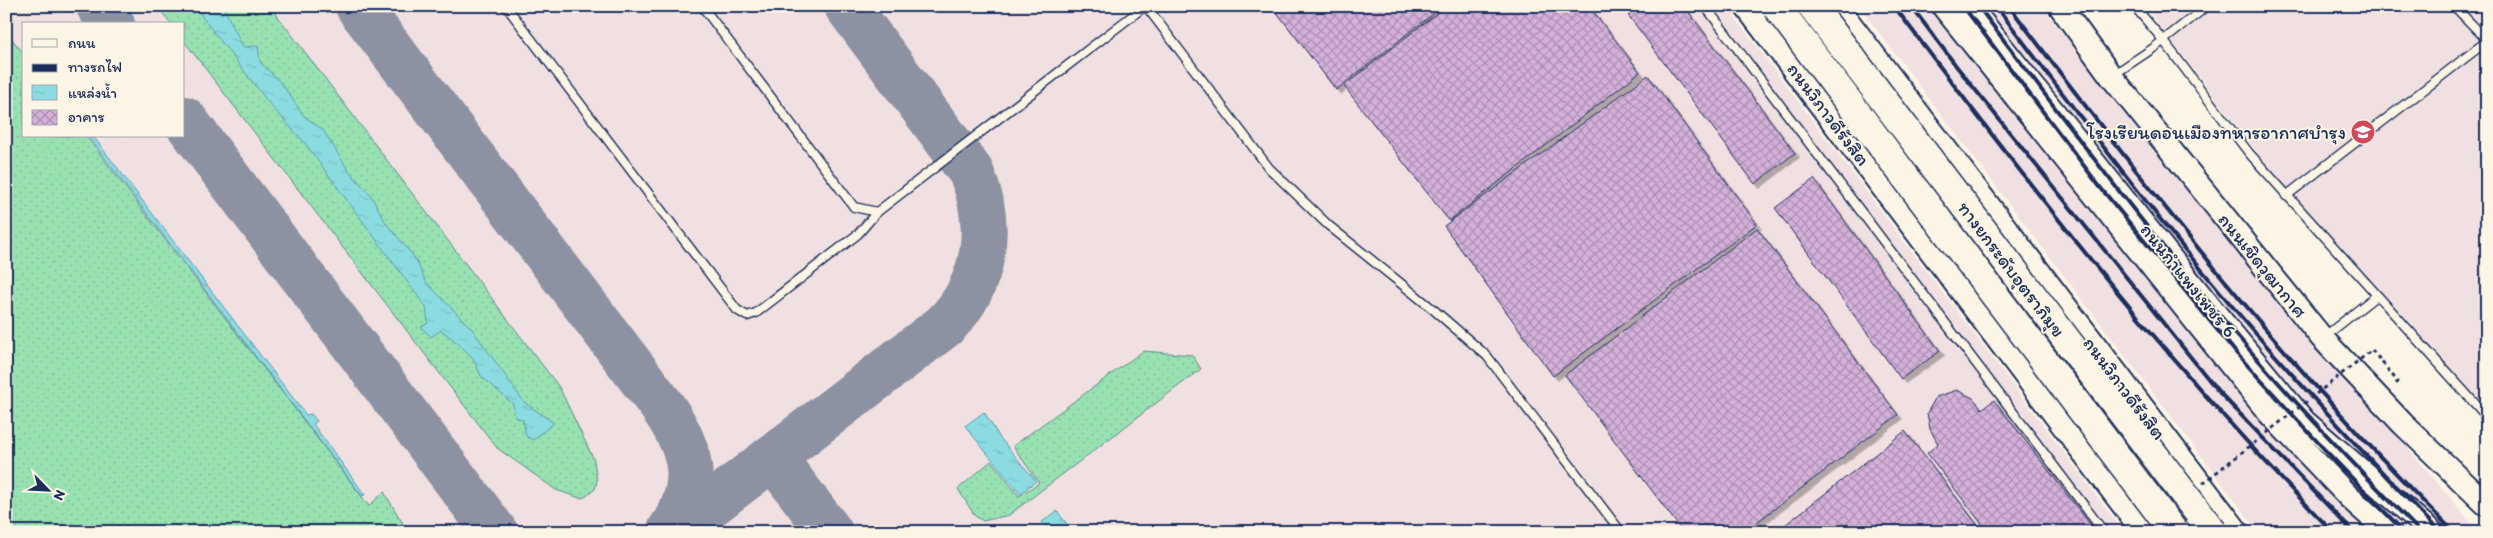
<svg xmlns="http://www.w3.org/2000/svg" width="2493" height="538" font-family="Itim,'Playpen Sans Thai',sans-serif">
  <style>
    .built { fill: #f0e0e1; fill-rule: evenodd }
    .grass { fill: url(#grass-dots); stroke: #5a8888 }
    .water { fill: url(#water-ripples); stroke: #5e97ad }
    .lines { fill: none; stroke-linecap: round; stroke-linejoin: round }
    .taxiway { stroke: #8c92a2; stroke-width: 46 }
    .building { fill: url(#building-cross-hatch); stroke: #1b2f5e; filter: url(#shadow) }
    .service-casing { stroke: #1b2f5e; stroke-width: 11 }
    .secondary-casing { stroke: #1b2f5e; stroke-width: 26 }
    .trunk-casing { stroke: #1b2f5e; stroke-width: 30 }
    .path { stroke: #1b2f5e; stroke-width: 3; stroke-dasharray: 4 4; stroke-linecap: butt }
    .service { stroke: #fcf5e5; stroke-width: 8 }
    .secondary { stroke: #fcf5e5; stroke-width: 22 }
    .trunk { stroke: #fcf5e5; stroke-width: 26 }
    .rail { stroke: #1b2f5e; stroke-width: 4 }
    .motorway-bridge-casing { stroke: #1b2f5e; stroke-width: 31; stroke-linecap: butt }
    .path-bridge { stroke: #1b2f5e; stroke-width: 3; stroke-dasharray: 4 4; stroke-linecap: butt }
    .motorway-bridge { stroke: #fcf5e5; stroke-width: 28 }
    .labels { text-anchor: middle; stroke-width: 4; stroke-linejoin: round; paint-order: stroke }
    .street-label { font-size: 19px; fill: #1b2f5e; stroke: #fcf5e5 }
    .poi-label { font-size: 19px; fill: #1b2f5e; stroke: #fcf5e5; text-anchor: end }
  </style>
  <defs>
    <pattern id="grass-dots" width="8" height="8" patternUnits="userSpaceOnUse" patternTransform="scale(1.25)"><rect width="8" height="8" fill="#98e2b2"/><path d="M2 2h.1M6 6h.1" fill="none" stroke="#82c29c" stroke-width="1.8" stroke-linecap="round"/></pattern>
    <pattern id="water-ripples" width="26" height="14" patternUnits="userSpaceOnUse" patternTransform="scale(1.25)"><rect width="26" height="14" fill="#8bdce1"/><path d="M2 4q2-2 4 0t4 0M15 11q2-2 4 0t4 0" fill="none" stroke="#77bdc3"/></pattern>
    <pattern id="building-cross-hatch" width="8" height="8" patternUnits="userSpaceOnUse" patternTransform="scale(1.25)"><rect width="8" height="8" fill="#d5b0d9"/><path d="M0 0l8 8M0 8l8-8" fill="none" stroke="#ac90b3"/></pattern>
    <filter id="shadow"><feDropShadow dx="4.5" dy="4.5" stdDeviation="0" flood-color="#0004"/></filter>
  </defs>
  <rect width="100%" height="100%" fill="#fcf5e5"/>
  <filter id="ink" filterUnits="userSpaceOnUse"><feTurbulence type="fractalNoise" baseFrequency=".02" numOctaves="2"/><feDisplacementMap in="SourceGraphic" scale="10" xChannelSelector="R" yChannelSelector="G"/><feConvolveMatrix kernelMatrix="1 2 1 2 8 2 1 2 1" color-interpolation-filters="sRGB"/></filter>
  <g filter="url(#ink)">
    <g class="built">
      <path d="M 6,6 L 1726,6 L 2124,532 L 6,532 ZM 24,24 L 184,24 L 184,136 L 24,136 Z"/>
      <polygon points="1859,6 2042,6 2122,111 2479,532 2259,532"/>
      <polygon points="2145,6 2487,6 2487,408 2301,210"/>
    </g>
    <g class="grass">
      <polygon points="157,6 270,6 559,387 594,460 597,481 595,489 585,497 580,498 556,490 497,448 184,41 184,24 171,24"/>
      <polygon points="6,32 24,54 24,136 86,136 369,506 384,492 408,532 8,532 6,529"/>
      <polygon points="1143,351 1192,355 1201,369 1009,515 983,521 975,516 958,489 991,461 1019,496 1039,483 1013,446"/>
    </g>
    <g class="water">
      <polygon points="198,6 223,6 243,47 258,46 260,62 282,84 304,116 323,130 349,171 372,197 386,223 415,258 426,282 472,329 524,402 554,423 533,440 526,436 523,420 515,417 513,404 481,376 473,358 459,344 441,330 431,337 421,327 428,323 426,307 304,142 272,107 202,17"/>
      <polygon points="88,136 93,136 306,415 311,414 317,421 313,424 365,495 362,496"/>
      <polygon points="984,412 1000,438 1036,481 1020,494 965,426"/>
      <polygon points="1057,511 1073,532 1049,532 1042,522"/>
    </g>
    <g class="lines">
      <g class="taxiway">
        <polyline points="99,6 112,24"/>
        <path d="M 358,6 L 662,406 C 692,449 702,486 669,532"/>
        <polyline points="184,119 495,532"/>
        <polyline points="773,457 830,532"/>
        <path d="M 675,532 L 944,326 C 986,285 994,225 971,172 L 847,6"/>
      </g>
    </g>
    <g class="building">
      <polygon points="1272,6 1443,6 1336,90"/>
      <polygon points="1446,6 1589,6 1640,72 1449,221 1344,86"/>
      <polygon points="1640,6 1684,6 1795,153 1755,184 1628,15"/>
      <polygon points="1648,75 1757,224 1553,376 1444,226"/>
      <polygon points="1814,179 1940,351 1901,379 1775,208"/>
      <polygon points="1757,228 1898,415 1744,532 1683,532 1565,375"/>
      <polygon points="1957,390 1973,398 1982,409 1994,400 2096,532 1988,532 1927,453 1938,444 1930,429 1927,413 1936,397"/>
      <polygon points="1905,431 1983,532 1776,532"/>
    </g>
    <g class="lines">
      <defs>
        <g id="service">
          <polyline points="506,6 737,310 747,316 756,313 858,234 877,212 1145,6"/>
          <polyline points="702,6 854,207 877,212"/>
          <polyline points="1146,6 1269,168 1328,225 1434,310 1487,356 1621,532"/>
          <polyline points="1705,6 2104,532"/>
          <polyline points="2134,6 2163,40 2249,153 2487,417"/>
          <polyline points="2454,6 2487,40"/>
          <polyline points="2113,75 2155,47 2207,6"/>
          <polyline points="2286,196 2487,41"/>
          <polyline points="2324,337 2376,296"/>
        </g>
        <g id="secondary">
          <polyline points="1943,6 2270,414 2350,498 2388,532"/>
          <polyline points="1969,6 2210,307 2304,421 2432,532"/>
          <polyline points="2060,6 2111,76 2322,338 2403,424 2487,505"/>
        </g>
        <g id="trunk">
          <polyline points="1748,6 2146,532"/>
          <polyline points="1834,6 2235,532"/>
        </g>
      </defs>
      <use href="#service" class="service-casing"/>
      <use href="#secondary" class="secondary-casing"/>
      <use href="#trunk" class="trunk-casing"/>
      <polyline class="path" points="2372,350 2398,382 2394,385"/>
      <use href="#service" class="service"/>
      <use href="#secondary" class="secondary"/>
      <use href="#trunk" class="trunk"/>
      <g class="rail">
        <path d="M 1894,6 C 2031,188 2172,370 2333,532"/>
        <polyline points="1911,6 1957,67 2218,391 2353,532"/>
        <polyline points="1963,6 2100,187 2237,354 2325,450 2404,532"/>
        <path d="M 1978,6 C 2065,121 2152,238 2247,347 C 2302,411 2361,471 2420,532"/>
        <path d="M 1996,6 C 2081,118 2165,230 2257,335 C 2316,402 2377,468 2440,532"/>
        <path d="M 2009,6 C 2148,189 2290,371 2454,532"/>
      </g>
      <defs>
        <g id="motorway-bridge">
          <polyline points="1776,6 2174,532"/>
          <polyline points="1812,6 2213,532"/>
        </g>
      </defs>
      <use href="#motorway-bridge" class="motorway-bridge-casing"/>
      <polyline class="path-bridge" points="2203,483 2372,350"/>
      <use href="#motorway-bridge" class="motorway-bridge"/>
    </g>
  </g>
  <defs>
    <symbol id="school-disc" viewBox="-11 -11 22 22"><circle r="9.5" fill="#d1495b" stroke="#fcf5e5"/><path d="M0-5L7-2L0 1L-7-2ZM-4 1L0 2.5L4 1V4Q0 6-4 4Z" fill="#fff"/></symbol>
  </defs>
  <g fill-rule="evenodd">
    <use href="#school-disc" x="2349" y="118" width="28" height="28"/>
  </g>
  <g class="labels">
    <g class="street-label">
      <text transform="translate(1829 114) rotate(53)" y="7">ถนนวิภาวดีรังสิต</text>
      <text transform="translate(2263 265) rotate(51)" y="7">ถนนเชิดวุฒากาศ</text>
      <text transform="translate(2012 269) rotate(53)" y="7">ทางยกระดับอุตราภิมุข</text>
      <text transform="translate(2189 280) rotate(51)" y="7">ถนนกำแพงเพชร 6</text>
      <text transform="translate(2125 388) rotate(53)" y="7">ถนนวิภาวดีรังสิต</text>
    </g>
    <g class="poi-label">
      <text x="2346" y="139">โรงเรียนดอนเมืองทหารอากาศบำรุง</text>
    </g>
  </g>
  <rect width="2493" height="538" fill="none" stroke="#fcf5e5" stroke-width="25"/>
  <rect x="12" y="12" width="2468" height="513" fill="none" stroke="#1b2f5e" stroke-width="2" filter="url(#ink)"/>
  <rect x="22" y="22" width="162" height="115" fill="#fcf5e5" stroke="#a2a6af"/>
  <rect x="32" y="39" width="25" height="8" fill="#fcf5e5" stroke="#a2a6af"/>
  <text x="68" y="48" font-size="15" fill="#1b2f5e">ถนน</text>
  <rect x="32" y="64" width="25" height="8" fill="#1b2f5e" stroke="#a2a6af"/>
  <text x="68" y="72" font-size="15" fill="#1b2f5e">ทางรถไฟ</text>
  <rect x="32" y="85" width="25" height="15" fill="url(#water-ripples)" stroke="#a2a6af"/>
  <text x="68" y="98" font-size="15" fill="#1b2f5e">แหล่งน้ำ</text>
  <rect x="32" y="110" width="25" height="15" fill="url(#building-cross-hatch)" stroke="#a2a6af"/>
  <text x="68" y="122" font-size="15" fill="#1b2f5e">อาคาร</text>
  <g transform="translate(48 490) rotate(114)" stroke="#fcf5e5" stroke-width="4" paint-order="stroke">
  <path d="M0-4L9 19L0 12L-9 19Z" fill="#1b2f5e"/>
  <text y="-8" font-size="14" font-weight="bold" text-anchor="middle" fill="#1b2f5e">N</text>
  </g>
</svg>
